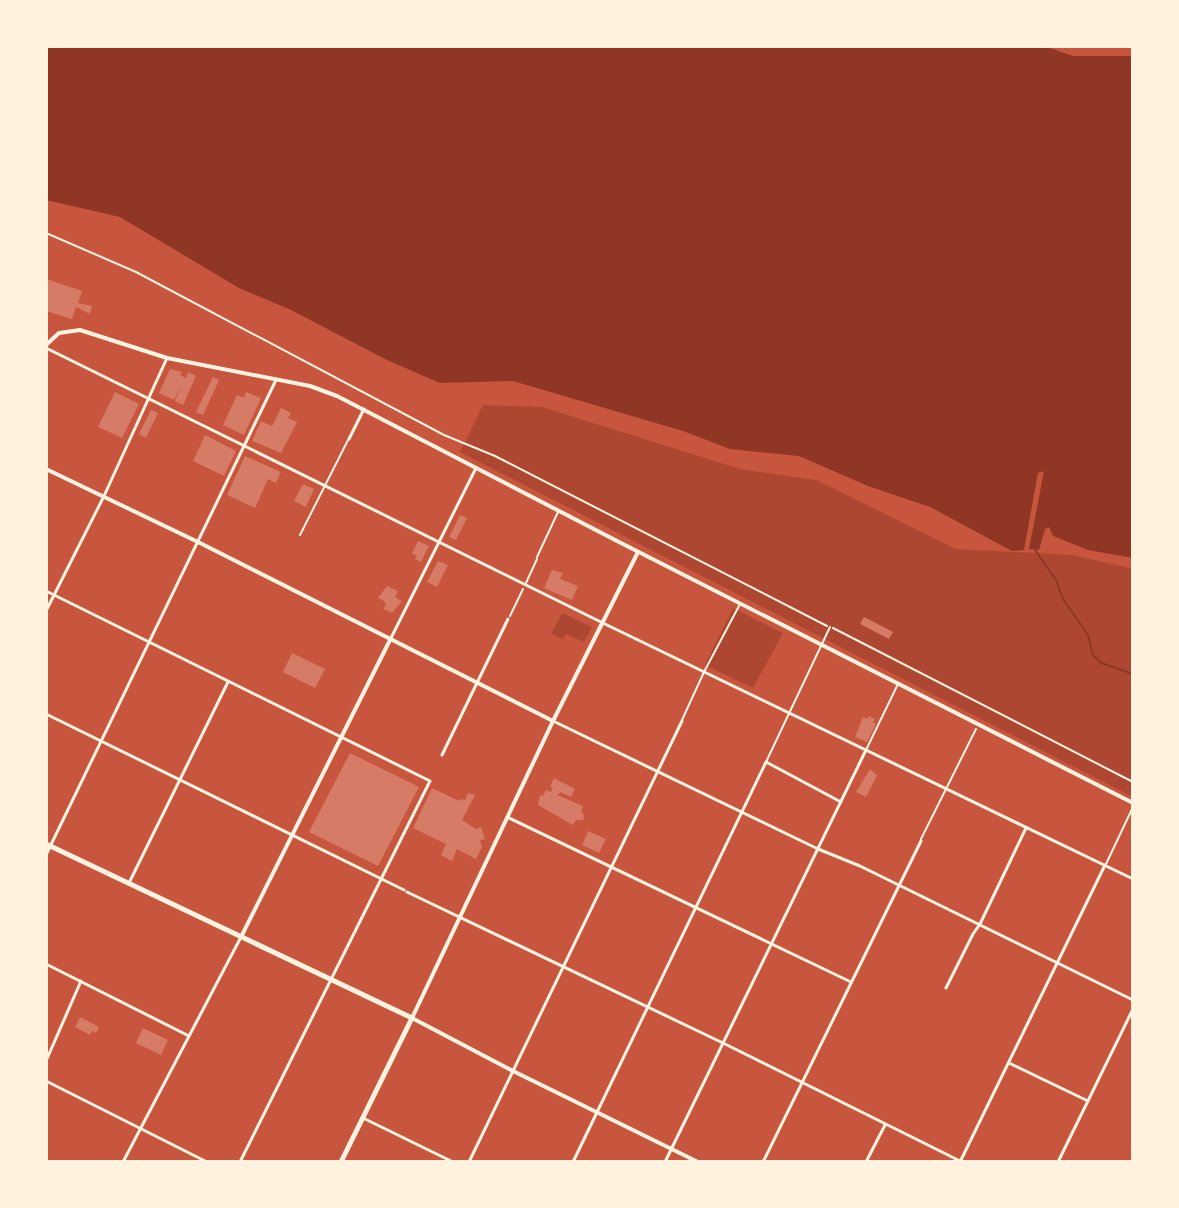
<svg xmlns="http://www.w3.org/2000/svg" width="1179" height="1208" font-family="Roboto,sans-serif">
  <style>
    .green { fill: #ae4732 }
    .water { fill: #8f3625 }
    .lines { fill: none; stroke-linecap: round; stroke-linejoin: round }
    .stream { stroke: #8f3625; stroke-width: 2 }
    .building { fill: #d67c66 }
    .path { stroke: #fff3e0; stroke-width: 2 }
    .service { stroke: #fff3e0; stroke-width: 2 }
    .pedestrian { stroke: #fff3e0; stroke-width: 2 }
    .minor { stroke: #fff3e0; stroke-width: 3 }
    .tertiary { stroke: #fff3e0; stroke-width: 4 }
    .secondary { stroke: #fff3e0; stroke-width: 4 }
    .primary { stroke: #fff3e0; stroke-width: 5 }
  </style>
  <rect width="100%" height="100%" fill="#c8553d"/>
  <g class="green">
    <polygon points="483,405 542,407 740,469 816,480 956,549 1073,555 1133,569 1133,797 460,452"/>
    <polygon points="733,608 783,633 753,688 705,665"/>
    <polygon points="562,613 592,627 584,642 566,634 563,639 551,634"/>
  </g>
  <polygon class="water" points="46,46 1044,46 1073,56 1133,56 1133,558 1088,550 1053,536 1049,527 1045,529 1039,550 1029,549 1044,471 1038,473 1024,550 1012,551 930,507 868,486 799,456 730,449 683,431 513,381 440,383 387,360 291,310 239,288 120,217 46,200"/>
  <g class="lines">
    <polyline class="stream" points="1035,550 1056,580 1063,599 1088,635 1093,655 1101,663 1133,674"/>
  </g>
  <g class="building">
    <polygon points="46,279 82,291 78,303 92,306 90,314 76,307 72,319 46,311"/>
    <polygon points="170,369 182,372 180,375 186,378 188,372 196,376 183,405 175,401 182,384 174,400 159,393"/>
    <polygon points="213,377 219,380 203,415 196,412"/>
    <polygon points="115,392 139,404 122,438 98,427"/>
    <polygon points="246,392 261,398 244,435 223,425 237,395 244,398"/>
    <polygon points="281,408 291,413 288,418 297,422 281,453 252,441 261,421 272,426"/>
    <polygon points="151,410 158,413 146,438 139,434"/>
    <polygon points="205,435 236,451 224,476 193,461"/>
    <polygon points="245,456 281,472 276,483 268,479 255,508 227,495"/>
    <polygon points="303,484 314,489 306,507 294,501"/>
    <polygon points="460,515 467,518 456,540 449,537"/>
    <polygon points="418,541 429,546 421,562 415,559 417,556 412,553"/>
    <polygon points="438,561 448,565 437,587 427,582"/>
    <polygon points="552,570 563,573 560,579 578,586 572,600 544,588"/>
    <polygon points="387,586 398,591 395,597 402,601 392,613 383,609 386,605 384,601 378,598"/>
    <polygon points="864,617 893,632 889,639 860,624"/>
    <polygon points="292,653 325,669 315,688 283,672"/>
    <polygon points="869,716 875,719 873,722 876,724 867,742 855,737 863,717 868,719"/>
    <polygon points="350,753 419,787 378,866 309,832"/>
    <polygon points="870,769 877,775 866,797 856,792"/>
    <polygon points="554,778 575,789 571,797 561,792 557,795 583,806 581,811 584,815 583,820 576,820 573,825 538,805 540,795 543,796 546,790 551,792 553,788 550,787"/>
    <polygon points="432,788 459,801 460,799 465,800 468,793 475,795 462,820 476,829 481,827 485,839 480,840 482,847 476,859 457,849 452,861 441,855 446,844 413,828"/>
    <polygon points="588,831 606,839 599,853 582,845"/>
    <polygon points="80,1017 99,1027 96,1033 92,1031 90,1035 75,1027"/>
    <polygon points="143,1028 168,1040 161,1055 136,1043"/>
  </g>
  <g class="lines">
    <g class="path">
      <polyline points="46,233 136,272 444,435 495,456 827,626"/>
      <polyline points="510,616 523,589"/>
      <polyline points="833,628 1133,782"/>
    </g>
    <polyline class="service" points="537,557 558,512"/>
    <g class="pedestrian">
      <polyline points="300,535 348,440"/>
      <polyline points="526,583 537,559"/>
      <polyline points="682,720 704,672 740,604"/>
      <polyline points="866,750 898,684"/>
      <polyline points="766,762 830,627"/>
      <polyline points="921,839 976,729"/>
      <polyline points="1106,864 1133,807"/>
    </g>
    <g class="minor">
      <polyline points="46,348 607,625 1133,879"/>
      <polyline points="349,439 364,409"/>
      <polyline points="46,591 430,781 240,1162"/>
      <polyline points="46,611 104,496 167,358"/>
      <polyline points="390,640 476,468"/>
      <polyline points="46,714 404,890"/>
      <polyline points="553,721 818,849 860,866 1133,1000"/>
      <polyline points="442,755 508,619"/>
      <polyline points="507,817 851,982"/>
      <polyline points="46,855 276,380"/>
      <polyline points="129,883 228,682"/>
      <polyline points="407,892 723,1043 962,1162"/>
      <polyline points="46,964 189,1036"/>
      <polyline points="946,988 973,934 980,924 1026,828"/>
      <polyline points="46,1061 81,981"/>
      <polyline points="1009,1063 1088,1101"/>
      <polyline points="46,1081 207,1162"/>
      <polyline points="363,1118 453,1162"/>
      <polyline points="123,1162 241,937"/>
      <polyline points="469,1162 682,721"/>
      <polyline points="573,1162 766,762 841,802"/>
      <polyline points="665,1162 866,750"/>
      <polyline points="763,1162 921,841"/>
      <polyline points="866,1162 885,1125"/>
      <polyline points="960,1162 1105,865"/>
      <polyline points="1058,1162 1133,1009"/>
    </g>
    <g class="tertiary">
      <polyline points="46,345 59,333 80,330 167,358 310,386 337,396 619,542 1133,803"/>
      <polyline points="553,721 638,552"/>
      <polyline points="241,937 390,640"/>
    </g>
    <polyline class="secondary" points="46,469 198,542 553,721 412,1018 513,1071 698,1162"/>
    <polyline class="primary" points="46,844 412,1018 341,1162"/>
  </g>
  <rect width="1179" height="1208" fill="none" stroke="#fff3e0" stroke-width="96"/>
</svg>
